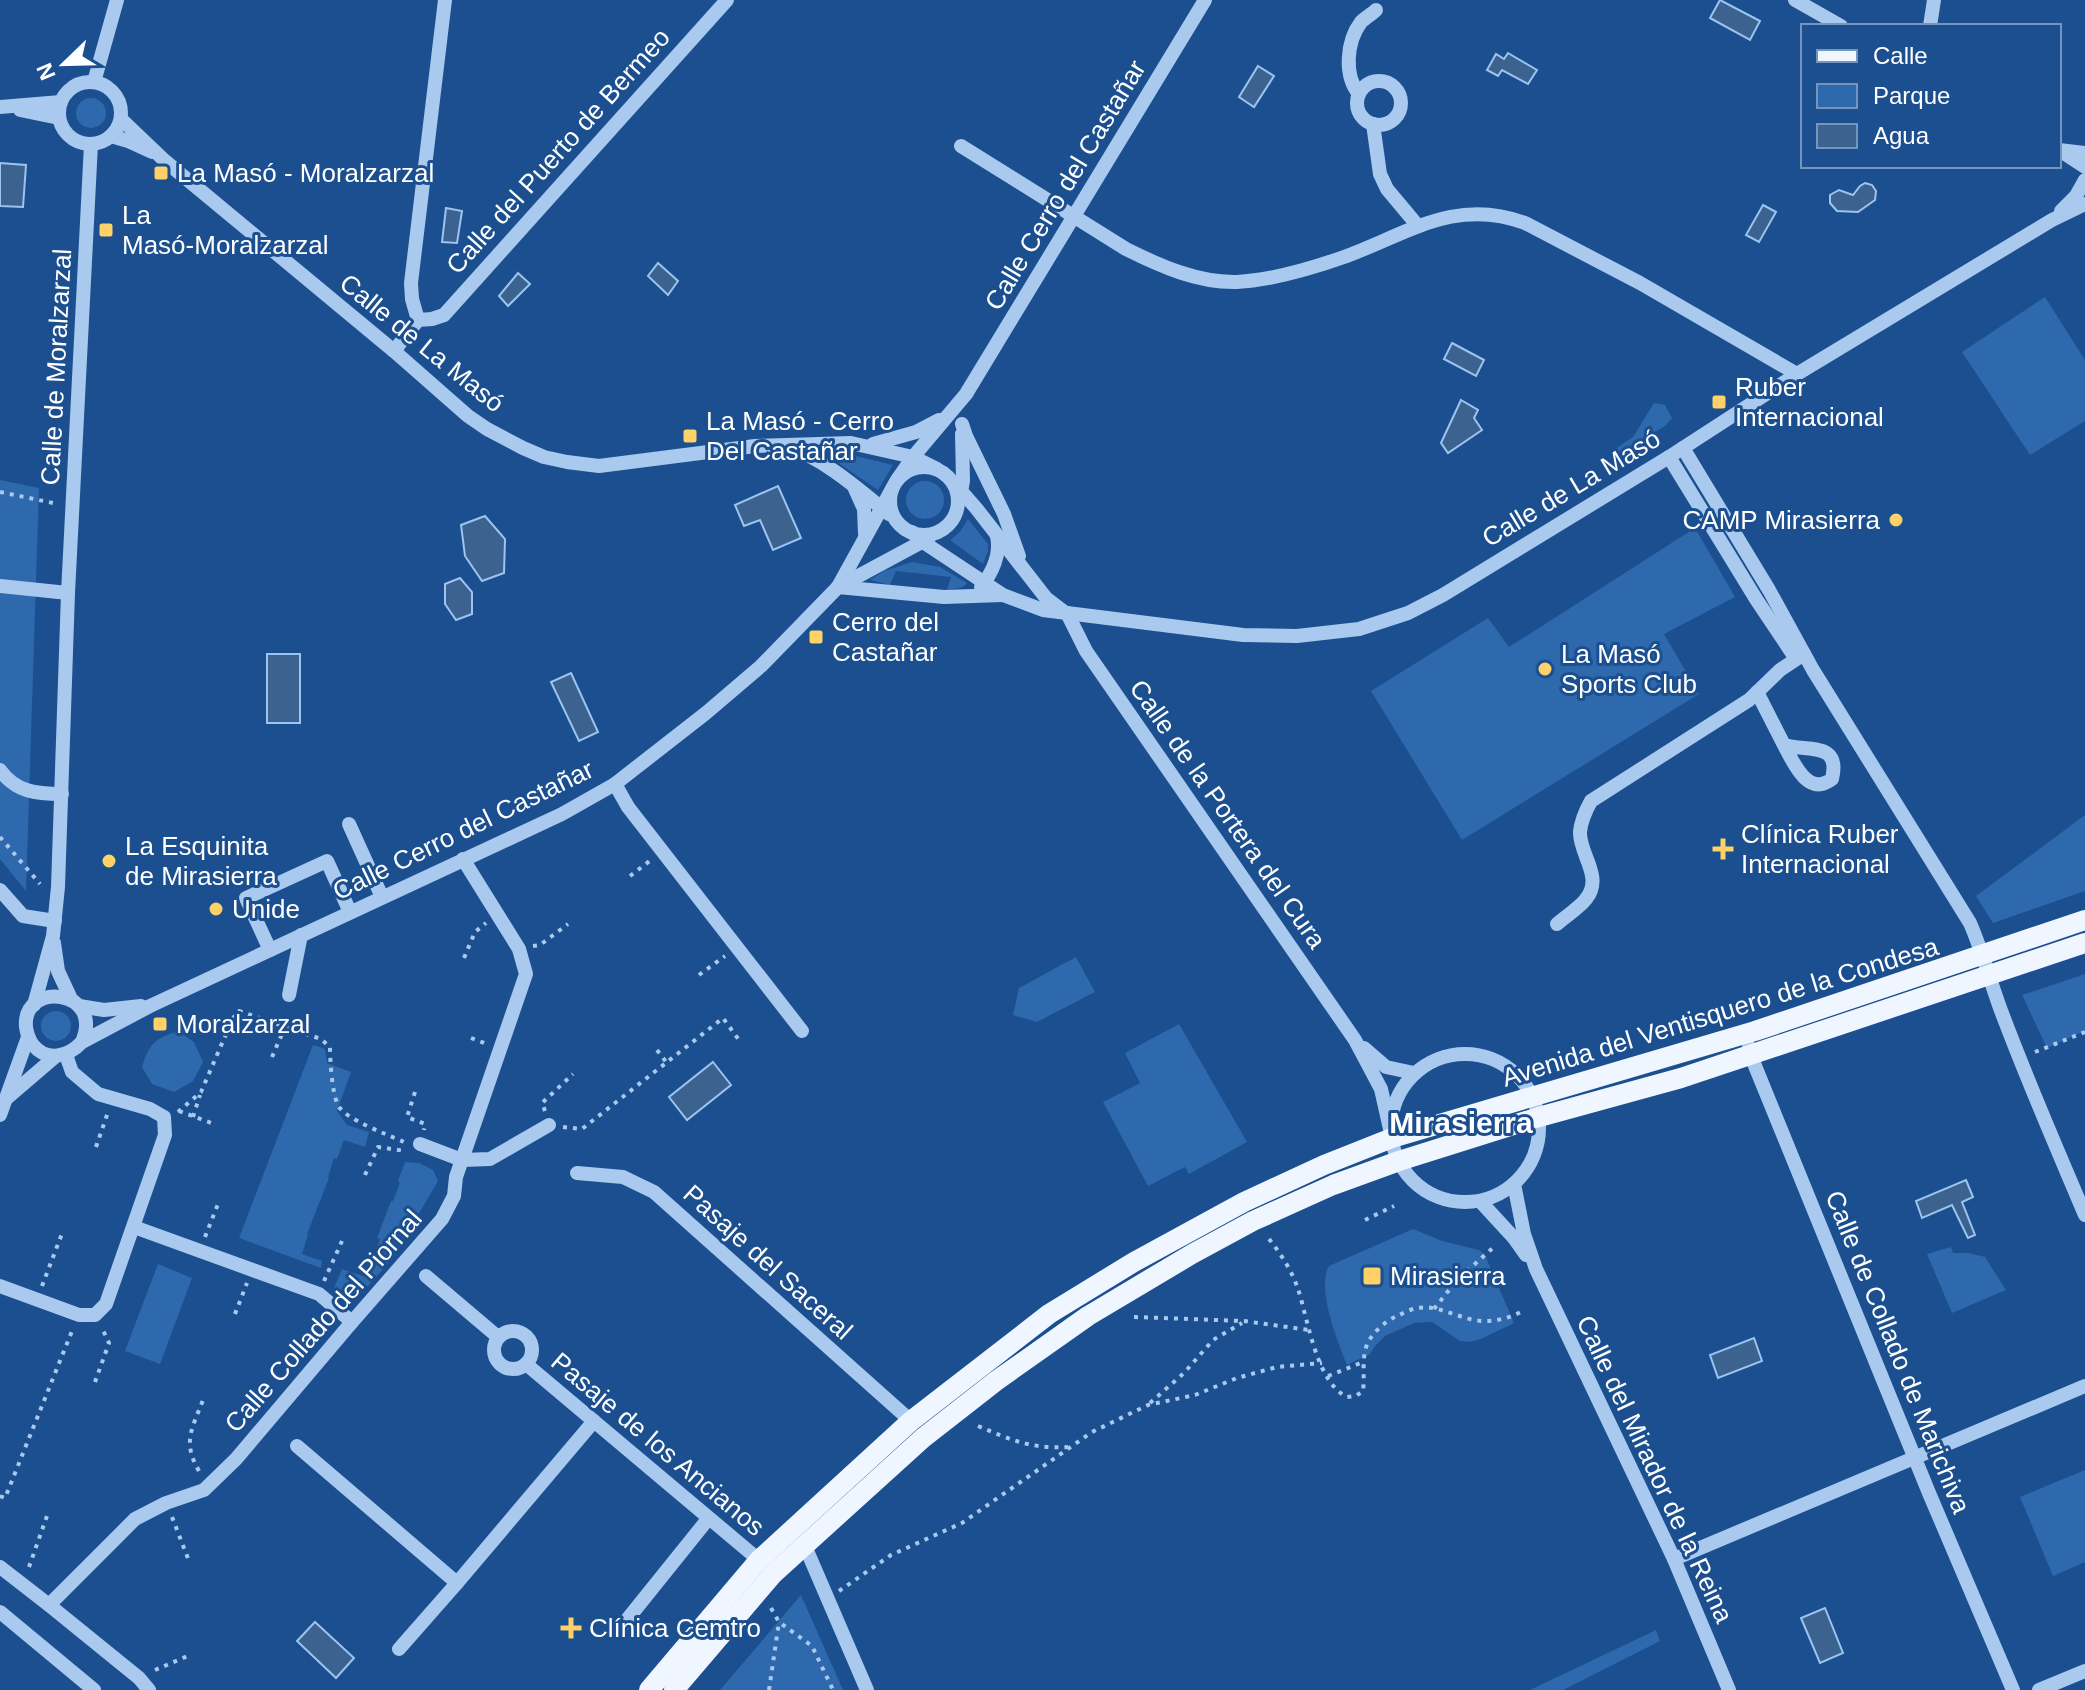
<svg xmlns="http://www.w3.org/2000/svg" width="2085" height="1690" font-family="Arial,sans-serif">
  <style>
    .green { fill: #2e69ad }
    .water { fill: #3c6290; stroke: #9cc4f0; stroke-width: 2 }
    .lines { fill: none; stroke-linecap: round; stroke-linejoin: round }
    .path { stroke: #a9c9ee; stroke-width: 4; stroke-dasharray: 4 6; stroke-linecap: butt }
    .minor { stroke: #a9c9ee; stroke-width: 14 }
    .major { stroke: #f0f6ff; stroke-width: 20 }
    .poi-dot { fill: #ffd166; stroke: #1b4f8f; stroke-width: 3 }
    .labels { text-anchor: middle; stroke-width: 6; stroke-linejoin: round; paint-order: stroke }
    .street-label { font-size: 26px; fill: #fff; stroke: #1b4f8f }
    .poi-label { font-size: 26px; fill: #fff; stroke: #1b4f8f; text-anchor: start }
    .quarter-label { font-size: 30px; font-weight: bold; fill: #fff; stroke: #1b4f8f }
  </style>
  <rect width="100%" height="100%" fill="#1b4f8f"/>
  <g class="green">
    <circle cx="91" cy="113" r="15"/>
    <polygon points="2045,297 2085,360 2085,421 2030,455 1962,352"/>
    <polygon points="1654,403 1665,405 1672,418 1665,426 1616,456 1614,455 1618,447 1633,437"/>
    <polygon points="836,453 856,456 893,465 878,490 834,460"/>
    <polygon points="0,480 39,488 26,891 0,859"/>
    <circle cx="925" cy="500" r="19"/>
    <polygon points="968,519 988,544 988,551 983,564 950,540 960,532"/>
    <polygon points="1695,528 1735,597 1664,634 1699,694 1462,840 1371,691 1488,618 1509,647"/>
    <polygon points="912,562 940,567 967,583 963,587 947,590 951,577 896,571 890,585 870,580 884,571"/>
    <polygon points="2085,815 2085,891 1993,923 1976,896"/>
    <polygon points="1076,957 1095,992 1037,1022 1013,1015 1019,988"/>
    <polygon points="2085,974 2085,1031 2047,1048 2022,995"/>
    <circle cx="56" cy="1026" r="15"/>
    <polygon points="1179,1024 1247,1142 1189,1174 1185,1167 1148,1186 1103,1102 1140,1083 1125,1053"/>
    <path d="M 178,1031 L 194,1042 L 203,1062 L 193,1081 L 174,1092 L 152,1084 L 142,1067 C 149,1043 155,1039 178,1031 Z"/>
    <polygon points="313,1045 325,1049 327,1063 351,1072 337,1111 347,1125 369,1132 365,1147 344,1140 337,1159 334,1158 328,1177 329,1178 307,1234 308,1235 302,1254 322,1261 321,1268 239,1238"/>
    <polygon points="405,1162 419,1163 433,1170 438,1181 393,1258 360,1295 350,1297 332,1293 342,1269 363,1276 370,1258 373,1258 380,1239 377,1238 391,1201 393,1201 400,1183 398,1181"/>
    <path d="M 1413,1229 L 1442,1241 L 1479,1250 L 1485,1255 L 1514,1323 L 1481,1339 L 1470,1342 L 1460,1341 L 1432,1322 L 1414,1323 L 1385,1336 L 1375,1346 L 1370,1354 L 1347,1365 C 1338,1342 1316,1289 1329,1266 Z"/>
    <polygon points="1951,1247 1953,1253 1969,1253 1985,1257 2006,1290 1952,1313 1927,1254"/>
    <polygon points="158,1264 192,1278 160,1364 125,1351"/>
    <polygon points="2085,1470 2085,1562 2053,1576 2020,1497"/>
    <polygon points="801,1595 843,1690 720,1690"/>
    <polygon points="1656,1630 1660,1641 1563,1690 1530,1690"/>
  </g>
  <g class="water">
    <polygon points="1720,0 1760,21 1750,40 1710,18"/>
    <polygon points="1508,53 1537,70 1528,84 1502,70 1498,76 1487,70 1496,54 1504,59"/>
    <polygon points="1258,66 1274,76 1254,107 1239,97"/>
    <polygon points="0,163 26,165 23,207 0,206"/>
    <polygon points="1865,183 1872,185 1876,191 1875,200 1858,212 1837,211 1830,203 1830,195 1839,190 1853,195 1860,186"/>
    <polygon points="1763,205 1776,212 1759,242 1746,235"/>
    <polygon points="446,208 462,211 457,243 442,242"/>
    <polygon points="658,263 678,281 668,295 648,276"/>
    <polygon points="518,273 530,284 508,306 499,296"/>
    <polygon points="1452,343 1484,360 1476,376 1444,359"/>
    <polygon points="1461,400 1478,410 1474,418 1482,430 1448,453 1441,443"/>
    <polygon points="778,486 801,538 773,550 760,520 744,526 735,505"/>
    <polygon points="485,516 505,539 504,573 482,581 465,556 461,525"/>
    <polygon points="460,578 472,592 472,614 456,620 445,604 445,584"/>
    <rect x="267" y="654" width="33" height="69"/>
    <polygon points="571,673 598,732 579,741 551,682"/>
    <polygon points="713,1062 731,1085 687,1120 669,1097"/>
    <polygon points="1966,1180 1973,1197 1962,1202 1975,1235 1968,1238 1952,1205 1922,1218 1916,1201"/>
    <polygon points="1754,1338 1762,1361 1718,1378 1710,1355"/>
    <polygon points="1825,1608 1843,1653 1820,1663 1801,1618"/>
    <polygon points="315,1622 354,1658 336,1678 297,1641"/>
  </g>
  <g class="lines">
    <g class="path">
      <polyline points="0,492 58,504"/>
      <polyline points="0,837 40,884"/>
      <polyline points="630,876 651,860"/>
      <polyline points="533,946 540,945 568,924"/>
      <polyline points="464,958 475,932 486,923"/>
      <polyline points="699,975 725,956"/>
      <polyline points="471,1038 487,1044"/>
      <polyline points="657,1050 667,1063"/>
      <polyline points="2035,1052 2085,1032"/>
      <polyline points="272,1057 285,1027"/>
      <polyline points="415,1092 407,1117 425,1124 424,1130"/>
      <polyline points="179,1111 214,1124"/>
      <polyline points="545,1111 542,1103 573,1074"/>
      <path d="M 178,1112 L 201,1092 L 233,1018 L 239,1011 L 321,1039 L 330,1047 C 330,1061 332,1093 338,1105 C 344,1119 389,1135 404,1142"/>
      <polyline points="193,1117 200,1095"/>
      <polyline points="563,1127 582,1129 723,1018 739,1040"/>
      <polyline points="96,1147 108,1112"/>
      <polyline points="365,1175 378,1147 405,1151"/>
      <polyline points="1365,1220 1394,1206"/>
      <polyline points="205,1237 218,1204"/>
      <path d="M 1269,1239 C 1281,1254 1292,1271 1298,1289 C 1308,1319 1316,1382 1347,1397 L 1356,1396 L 1363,1391 C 1365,1375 1361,1358 1368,1342 C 1374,1332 1384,1322 1395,1317 C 1402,1314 1410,1309 1418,1308 C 1439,1304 1462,1321 1484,1321 C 1499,1321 1512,1317 1525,1310"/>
      <polyline points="324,1281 342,1241"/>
      <polyline points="42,1286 63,1231"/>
      <polyline points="1434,1309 1457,1280 1495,1246"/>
      <polyline points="235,1314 247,1283"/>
      <polyline points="1134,1317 1244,1321 1309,1330"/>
      <polyline points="1328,1376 1363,1362"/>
      <polyline points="95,1382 109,1343 102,1328"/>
      <polyline points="1150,1403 1184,1373 1213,1340 1242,1323"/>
      <path d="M 978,1426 C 1011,1440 1031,1449 1068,1447"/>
      <path d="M 199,1471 C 182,1442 192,1429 203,1400"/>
      <polyline points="0,1496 5,1498 72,1331"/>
      <polyline points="172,1517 189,1561"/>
      <polyline points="29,1567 48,1513"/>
      <polyline points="839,1591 891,1555 962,1523 1092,1432 1148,1405 1195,1395 1237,1378 1277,1367 1322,1363"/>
      <polyline points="771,1608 779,1622 812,1646 833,1690"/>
      <polyline points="155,1670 190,1655"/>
      <polyline points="769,1690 779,1622"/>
    </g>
    <g class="minor">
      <polyline points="1795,0 1841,26"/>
      <polyline points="1930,26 1934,0"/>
      <circle cx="1379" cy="103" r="22"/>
      <polyline points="94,82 117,0"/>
      <circle cx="90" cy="113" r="31"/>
      <path d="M 1359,94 C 1344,76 1346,42 1361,22 C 1365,18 1372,14 1376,10"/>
      <polyline points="0,107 61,102"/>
      <polyline points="20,110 59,118"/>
      <polyline points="121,119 165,161 394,351 468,416 487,429 523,448 544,457 567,462 599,466 755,446 851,443 913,457 937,469"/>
      <polyline points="1373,124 1380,174 1387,189 1418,226"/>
      <polyline points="111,136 128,141 152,152"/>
      <path d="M 961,146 L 1126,249 C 1160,266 1198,283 1237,282 C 1273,280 1310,269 1344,257 C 1407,234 1455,197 1525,223 L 1640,283 L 1797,374"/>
      <polyline points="2085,153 2059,150 2085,167"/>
      <polyline points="2061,211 2076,196 2085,180"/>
      <polyline points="418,320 432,319 444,315 727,0"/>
      <polyline points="418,320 412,299 411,283 445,0"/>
      <polyline points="394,351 418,320"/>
      <polyline points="962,424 966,436 1004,514 1019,556"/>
      <polyline points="873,444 916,432 939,420"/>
      <path d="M 787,446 C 826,460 858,489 889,514"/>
      <path d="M 1683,448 L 1769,590 L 1813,670 L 1970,923 C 1984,955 1992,989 2005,1021 C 2030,1087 2058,1151 2085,1215"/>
      <polyline points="1669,457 1756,599 1796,659"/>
      <circle cx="924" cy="501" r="34"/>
      <polyline points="897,480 913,457 966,394 1205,0"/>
      <polyline points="955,484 976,508 1046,598 1063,611"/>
      <polyline points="855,489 864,509 865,534"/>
      <polyline points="960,497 963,481 962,434"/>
      <polyline points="912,532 923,542 1003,595 1043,610 1243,635 1297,636 1359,629 1408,613 1443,595 1669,457 1797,374 2052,220 2085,204"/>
      <polyline points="0,586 68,593"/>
      <polyline points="838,587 944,597 1003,595"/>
      <polyline points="838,587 929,538"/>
      <path d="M 981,587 C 992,573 1001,554 997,536"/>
      <polyline points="1067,613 1086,651 1355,1040 1381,1089 1392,1138"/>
      <path d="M 1757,692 L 1784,745 C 1794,764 1808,797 1832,779 C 1841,741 1808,752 1784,745"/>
      <path d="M 0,770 C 16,792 36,794 62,794"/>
      <polyline points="615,784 628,807 802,1031"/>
      <polyline points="349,824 382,897"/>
      <polyline points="0,890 23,916 55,921"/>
      <path d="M 1557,924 C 1566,916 1579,908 1586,899 C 1604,877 1579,854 1580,832 C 1581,821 1586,810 1591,801 L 1749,700 L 1780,670 L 1804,654"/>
      <polyline points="54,943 58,971 71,999"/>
      <polyline points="270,950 246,898 327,861 350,912"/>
      <polyline points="289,995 301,935"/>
      <polyline points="34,1005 53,936 58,887 68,593 91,144"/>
      <polyline points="79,1006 104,1010 141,1006"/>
      <path d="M 82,1042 C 105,989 22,980 26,1027 C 27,1034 29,1040 33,1045 C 47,1062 68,1057 82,1042 L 150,1006 L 562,814 L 615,784 L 706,713 L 761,666 L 838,587 L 892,489"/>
      <polyline points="1749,1047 1751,1056 1929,1493 2013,1690"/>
      <polyline points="1364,1048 1386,1067 1414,1073"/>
      <circle cx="1465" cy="1128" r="74"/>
      <polyline points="7,1098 56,1056"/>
      <polyline points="0,1115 28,1037"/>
      <polyline points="420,1144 462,1160 490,1159 549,1125"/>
      <polyline points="577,1173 623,1177 654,1192 911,1421"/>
      <polyline points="1514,1184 1524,1234 1536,1269 1674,1559 1729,1690"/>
      <polyline points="1480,1201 1514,1238 1526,1255"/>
      <polyline points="134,1227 319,1294 352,1322"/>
      <polyline points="426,1276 498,1337"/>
      <polyline points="0,1286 79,1315 95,1315 106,1304 165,1135 164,1117 150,1109 98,1094 72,1072 66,1055"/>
      <circle cx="513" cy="1350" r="19"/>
      <polyline points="526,1364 759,1560"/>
      <polyline points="297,1446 457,1583"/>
      <polyline points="805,1546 867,1690"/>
      <polyline points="1674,1559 2085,1386"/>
      <polyline points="0,1567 49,1605 139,1678 149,1690"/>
      <polyline points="49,1605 135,1519 166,1503 204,1490 236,1459 352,1322 442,1219 454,1196 456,1177 526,974 519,949 463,859"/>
      <polyline points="0,1612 94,1690"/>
      <polyline points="622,1626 708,1519"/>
      <polyline points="399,1649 457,1583 594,1421"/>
      <polyline points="2039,1690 2085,1671"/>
    </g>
    <g class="major">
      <polyline points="649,1690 759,1560 911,1421 1049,1314 1134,1262 1244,1202 1324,1165 1392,1138 1755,1031 2085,920"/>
      <polyline points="674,1690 773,1574 923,1438 996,1381 1088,1316 1192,1254 1253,1221 1333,1185 1399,1161 1539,1117 1681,1078 2085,943"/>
    </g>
  </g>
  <g class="poi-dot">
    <rect x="153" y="165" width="16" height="16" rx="4"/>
    <rect x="98" y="222" width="16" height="16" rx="4"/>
    <rect x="1711" y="394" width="16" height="16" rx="4"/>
    <rect x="682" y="428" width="16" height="16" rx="4"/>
    <circle cx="1896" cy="520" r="8"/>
    <rect x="808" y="629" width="16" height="16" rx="4"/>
    <circle cx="1545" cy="669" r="8"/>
    <path d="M1719 837h8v8h8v8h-8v8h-8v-8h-8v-8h8z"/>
    <circle cx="109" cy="861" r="8"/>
    <circle cx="216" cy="909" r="8"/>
    <rect x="152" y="1016" width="16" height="16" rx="4"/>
    <rect x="1362" y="1266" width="20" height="20" rx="4"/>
    <path d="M567 1616h8v8h8v8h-8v8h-8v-8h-8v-8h8z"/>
  </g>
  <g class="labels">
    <g class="street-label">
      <text transform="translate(558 151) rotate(-48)" y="9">Calle del Puerto de Bermeo</text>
      <text transform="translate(1065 185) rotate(-59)" y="9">Calle Cerro del Castañar</text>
      <text transform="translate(422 343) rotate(39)" y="9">Calle de La Masó</text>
      <text transform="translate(56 367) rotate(-87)" y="9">Calle de Moralzarzal</text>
      <text transform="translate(1571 488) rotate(-31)" y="9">Calle de La Masó</text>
      <text transform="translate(1228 814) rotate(55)" y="9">Calle de la Portera del Cura</text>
      <text transform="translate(463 830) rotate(-26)" y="9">Calle Cerro del Castañar</text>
      <text transform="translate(1720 1012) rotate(-17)" y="9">Avenida del Ventisquero de la Condesa</text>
      <text transform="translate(768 1262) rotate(42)" y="9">Pasaje del Saceral</text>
      <text transform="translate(323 1321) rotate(-49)" y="9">Calle Collado del Piornal</text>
      <text transform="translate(1898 1352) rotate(68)" y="9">Calle de Collado de Marichiva</text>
      <text transform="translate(658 1444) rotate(40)" y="9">Pasaje de los Ancianos</text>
      <text transform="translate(1655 1469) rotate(65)" y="9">Calle del Mirador de la Reina</text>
    </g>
    <g class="poi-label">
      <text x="177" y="182">La Masó - Moralzarzal</text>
      <text x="122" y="224">La<tspan x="122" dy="30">Masó-Moralzarzal</tspan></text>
      <text x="1735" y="396">Ruber<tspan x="1735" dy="30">Internacional</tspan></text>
      <text x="706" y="430">La Masó - Cerro<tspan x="706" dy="30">Del Castañar</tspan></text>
      <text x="1880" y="529" text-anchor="end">CAMP Mirasierra</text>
      <text x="832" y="631">Cerro del<tspan x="832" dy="30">Castañar</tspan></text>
      <text x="1561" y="663">La Masó<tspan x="1561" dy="30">Sports Club</tspan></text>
      <text x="1741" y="843">Clínica Ruber<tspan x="1741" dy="30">Internacional</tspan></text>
      <text x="125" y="855">La Esquinita<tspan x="125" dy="30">de Mirasierra</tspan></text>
      <text x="232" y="918">Unide</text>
      <text x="176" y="1033">Moralzarzal</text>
      <text x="1390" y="1285">Mirasierra</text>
      <text x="589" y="1637">Clínica Cemtro</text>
    </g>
    <g class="quarter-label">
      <text x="1461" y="1133">Mirasierra</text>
    </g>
  </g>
  <rect x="1801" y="24" width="260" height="144" fill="#1b4f8f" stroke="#7695bc" stroke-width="2"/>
  <rect x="1817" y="50" width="40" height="12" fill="#f0f6ff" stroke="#7695bc" stroke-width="2"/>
  <text x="1873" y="64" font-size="24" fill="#ffffff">Calle</text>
  <rect x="1817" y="84" width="40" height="24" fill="#2e69ad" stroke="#7695bc" stroke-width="2"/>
  <text x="1873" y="104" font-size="24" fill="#ffffff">Parque</text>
  <rect x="1817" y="124" width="40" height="24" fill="#3c6290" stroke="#7695bc" stroke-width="2"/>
  <text x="1873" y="144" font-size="24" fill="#ffffff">Agua</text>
  <g transform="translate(64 64) rotate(247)" stroke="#1b4f8f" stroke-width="6" paint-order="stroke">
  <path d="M0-6L14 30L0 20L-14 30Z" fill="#ffffff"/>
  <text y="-12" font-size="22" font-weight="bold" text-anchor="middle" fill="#ffffff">N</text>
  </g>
</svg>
